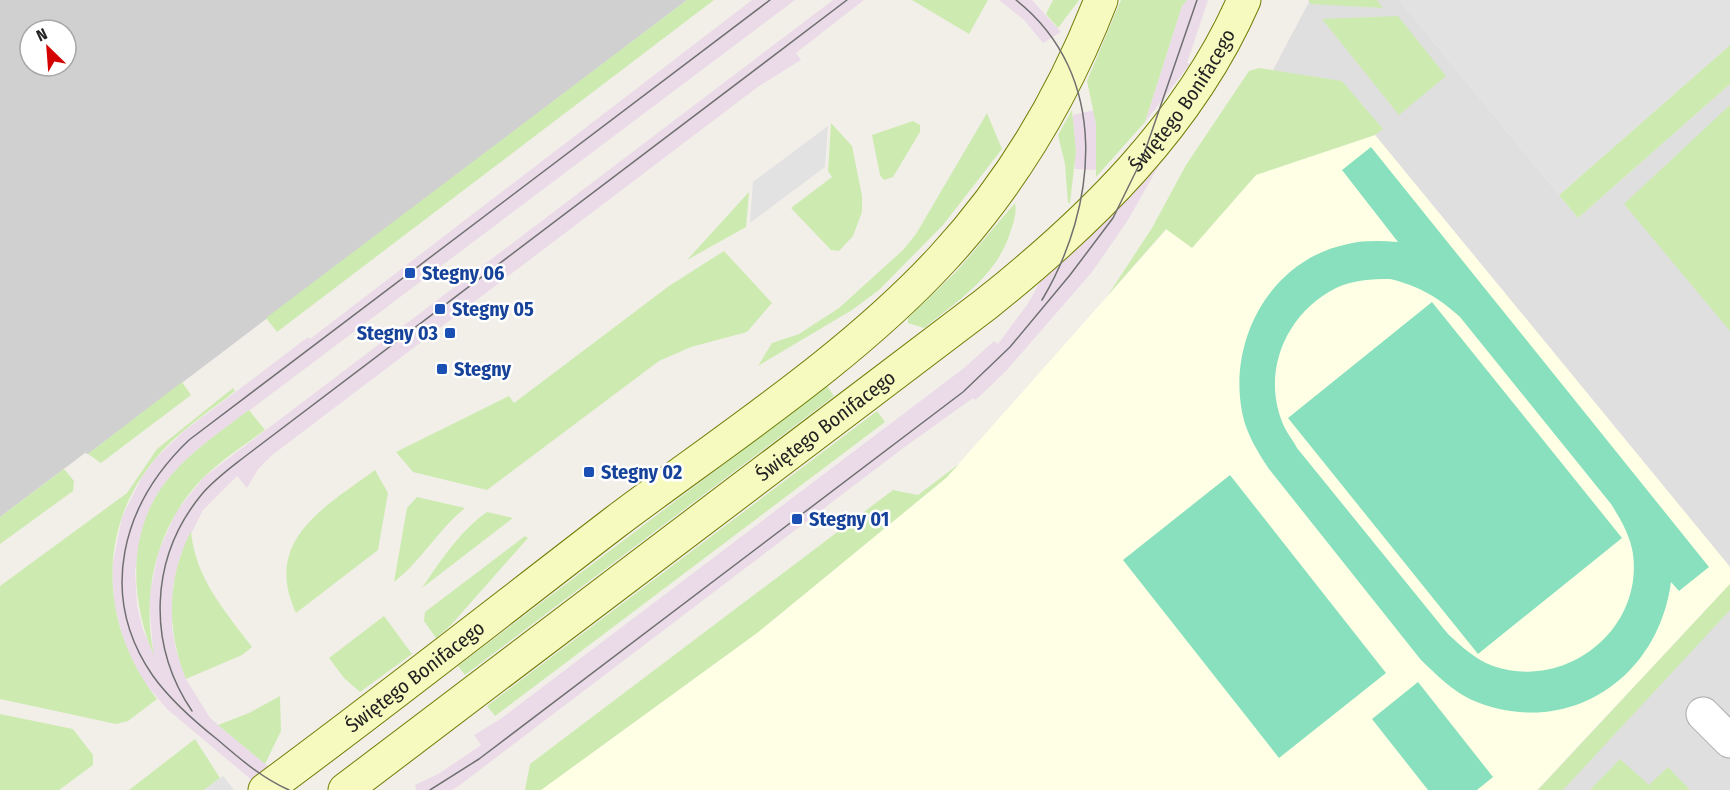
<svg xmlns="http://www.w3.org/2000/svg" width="1730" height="790" font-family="'Fira Sans Condensed',sans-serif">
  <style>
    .residential { fill: #e0dfdf }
    .industrial { fill: #ebdbe8 }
    .education { fill: #ffffe5 }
    .religious { fill: #d0d0d0; fill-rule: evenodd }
    .grass { fill: #cdebb0 }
    .pitch { fill: #88e0be; fill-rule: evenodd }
    .parking { fill: #e2e2e2 }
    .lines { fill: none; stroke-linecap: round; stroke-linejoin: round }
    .street-casing { stroke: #a9a9a9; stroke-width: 35 }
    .secondary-casing { stroke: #707d05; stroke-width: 35 }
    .street { stroke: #fff; stroke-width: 33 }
    .secondary { stroke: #f7fabf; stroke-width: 33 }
    .tram { stroke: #707070; stroke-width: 1.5 }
    .transit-dot { fill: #1a4fb4; stroke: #fff; stroke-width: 2 }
    .labels { text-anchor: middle; stroke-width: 5; stroke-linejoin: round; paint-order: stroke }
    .street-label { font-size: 20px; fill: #222; stroke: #fff }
    .transit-label { font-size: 20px; font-weight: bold; fill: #164399; stroke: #fff; text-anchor: start }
  </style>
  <rect width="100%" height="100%" fill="#f2efe9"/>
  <g class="residential">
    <polygon points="1310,0 1399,0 1578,218 1730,84 1730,567 1375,135 1382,128 1273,70"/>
    <polygon points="1730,584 1730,790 1538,790"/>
  </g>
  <g class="industrial">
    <polygon points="752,0 795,0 198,449 164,484 146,519 135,570 137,606 143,630 153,652 149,598 158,553 176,512 204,477 833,0 864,0 796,53 801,60 759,86 271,456 258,469 247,488 237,476 203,510 181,554 173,586 172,628 176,650 186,679 210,718 269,767 254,782 167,709 144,682 125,647 114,603 112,568 122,517 143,475 155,459 184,431 308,337 310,339"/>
    <polygon points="999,0 1032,0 1061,32 1043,43 1024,20"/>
    <polygon points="1187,0 1208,0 1187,63 1190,64 1145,122 1182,6"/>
    <polygon points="1095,110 1098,139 1097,170 1075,169 1073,115"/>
    <polygon points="1170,146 1128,220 1092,272 1006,371 980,396 975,400 973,398 902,449 460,785 452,790 416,790 415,785 440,773 481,745 474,735 499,720 964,368 994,341 998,344 1027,305 1044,275"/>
  </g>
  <polygon class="education" points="1375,135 1730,567 1730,584 1537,790 541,790 757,633 946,478 1167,229 1192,248 1256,175"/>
  <path class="religious" d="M 0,0 L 687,0 L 88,454 L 85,453 L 0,517 ZM 30,30 L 66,30 L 66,66 L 30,66 Z"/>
  <g class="grass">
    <polygon points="687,0 714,0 277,332 266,318"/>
    <polygon points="912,0 988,0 969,34"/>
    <polygon points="1053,0 1079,0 1058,28 1046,14"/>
    <polygon points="1121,0 1187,0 1182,6 1145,122 1096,177 1096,124 1087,81"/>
    <polygon points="1308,0 1377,0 1383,8 1311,4"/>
    <polygon points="1398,16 1446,76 1399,115 1322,19"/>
    <polygon points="1730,45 1730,84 1578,218 1559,195"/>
    <polygon points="1259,68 1342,81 1383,129 1375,135 1256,175 1192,248 1166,229 1108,295 1152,228 1186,165 1249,71"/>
    <polygon points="1730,105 1730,331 1624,204"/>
    <polygon points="1072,110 1076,151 1070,203 1068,203 1065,164 1058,135"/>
    <polygon points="987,113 1002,149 943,225 879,290 852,310 758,366 772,343 799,334 839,308 903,250 916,234"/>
    <polygon points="913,121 920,125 920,132 893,177 884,180 880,175 872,135"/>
    <polygon points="831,123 852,146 862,196 862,212 853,236 839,251 831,250 791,208 832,177 828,171"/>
    <polygon points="749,192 746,227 687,260"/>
    <path d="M 1015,203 C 1017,212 1014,221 1011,230 C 998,275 959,300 924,328 L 908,323 L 908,318 L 956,272 Z"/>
    <polygon points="724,251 772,303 747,332 691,347 659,361 487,490 413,472 396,452 509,396 514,403 669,286"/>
    <polygon points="182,382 191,395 101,463 88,454"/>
    <polygon points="827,386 834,396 465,675 458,666"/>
    <path d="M 233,388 L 235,391 C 208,413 177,432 155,459 C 95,531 101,627 157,699 L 128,721 L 116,724 L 0,699 L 0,586 L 127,493 L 157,449 Z"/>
    <path d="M 249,410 L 265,430 C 241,448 213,465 194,488 C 154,535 142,597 154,656 C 128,595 127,522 175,471 C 197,447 224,429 249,410 Z"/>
    <polygon points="877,411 885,422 495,716 487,706"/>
    <polygon points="959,464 946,478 757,633 541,790 525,790 530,764 893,490 918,495"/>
    <polygon points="64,469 74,481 73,491 0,544 0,517"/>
    <path d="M 375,470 L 388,493 L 378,550 L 296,613 C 262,540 325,507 375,470 Z"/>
    <path d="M 417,497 L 465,508 C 438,530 422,560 394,582 L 407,508 Z"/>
    <path d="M 487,512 L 513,518 L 422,588 C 441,560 459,532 487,512 Z"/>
    <path d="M 191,531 C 195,578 225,611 252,647 L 242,655 L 186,679 C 166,629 167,579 191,531 Z"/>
    <polygon points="525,536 528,538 451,625 436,638 424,621 425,612"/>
    <polygon points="1730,584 1730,610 1563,790 1538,790"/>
    <polygon points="384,616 412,654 360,692 344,678 329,658"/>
    <polygon points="280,696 281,731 265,764 218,725 249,713"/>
    <polygon points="0,714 73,729 93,755 93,765 59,790 0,790"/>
    <polygon points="195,739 220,778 204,790 129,790"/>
    <polygon points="1620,759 1649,785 1668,767 1690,790 1590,790"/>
  </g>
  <g class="pitch">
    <path d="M 1371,147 L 1709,567 L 1679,591 L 1671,582 C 1658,680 1566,740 1472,700 C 1452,691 1437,675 1421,660 L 1269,469 C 1257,451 1246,433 1242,412 C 1228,338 1272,259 1348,244 C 1365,240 1381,241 1398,242 L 1342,170 ZM 1390,279 C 1419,286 1438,297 1460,317 L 1611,504 C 1621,520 1630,535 1633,554 C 1643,631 1565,691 1493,666 C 1475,659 1462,647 1448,634 L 1297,448 C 1293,440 1286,432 1283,424 C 1261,372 1286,313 1336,288 C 1353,280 1371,279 1390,279 Z"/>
    <polygon points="1432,302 1622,538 1478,654 1288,418"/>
    <polygon points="1230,475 1386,673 1279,758 1123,560"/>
    <polygon points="1418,682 1493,777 1477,790 1428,790 1372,719"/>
  </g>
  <g class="parking">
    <polygon points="1399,0 1730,0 1730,45 1559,195"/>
    <polygon points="828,126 825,167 750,223 753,182"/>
    <polygon points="223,776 234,790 204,790 220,778"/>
  </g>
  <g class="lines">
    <defs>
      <polyline id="street" points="1703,714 1730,741"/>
      <g id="secondary">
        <path id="s1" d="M 265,790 C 383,703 498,612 614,523 C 724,440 849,360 943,258 C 1012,183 1064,95 1101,0"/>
        <path id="s2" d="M 345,790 L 986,304 C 1090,221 1190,124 1244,0"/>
      </g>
    </defs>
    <use href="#street" class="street-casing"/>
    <use href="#secondary" class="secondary-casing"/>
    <use href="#street" class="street"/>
    <use href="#secondary" class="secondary"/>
    <g class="tram">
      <path d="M 1016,0 C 1111,75 1098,206 1042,300"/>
      <path d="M 192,711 C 147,644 149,558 202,494 C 214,480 229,469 243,458 L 847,0"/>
      <path d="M 289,790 C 262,778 240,759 218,740 C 194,721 171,701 153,676 C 97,595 122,504 189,440 L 770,0"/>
      <polyline points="430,790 479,759 963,392 1010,347 1070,275 1113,218 1143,157 1197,0"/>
    </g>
  </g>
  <g class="transit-dot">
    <rect x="404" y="267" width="12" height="12" rx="3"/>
    <rect x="434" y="303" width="12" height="12" rx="3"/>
    <rect x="444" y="327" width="12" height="12" rx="3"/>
    <rect x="436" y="363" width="12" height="12" rx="3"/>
    <rect x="583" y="466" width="12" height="12" rx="3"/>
    <rect x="791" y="513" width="12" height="12" rx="3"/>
  </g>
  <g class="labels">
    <g class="street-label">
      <text dy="7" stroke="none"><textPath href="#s2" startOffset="1089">Świętego Bonifacego</textPath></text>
      <text dy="7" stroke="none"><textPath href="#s2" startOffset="603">Świętego Bonifacego</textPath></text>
      <text dy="7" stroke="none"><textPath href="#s1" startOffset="188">Świętego Bonifacego</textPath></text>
    </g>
    <g class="transit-label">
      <text x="422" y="280">Stegny 06</text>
      <text x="452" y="316">Stegny 05</text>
      <text x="438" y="340" text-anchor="end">Stegny 03</text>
      <text x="454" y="376">Stegny</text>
      <text x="601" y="479">Stegny 02</text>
      <text x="809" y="526">Stegny 01</text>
    </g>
  </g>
  <g transform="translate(48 48) rotate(335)"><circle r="28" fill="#ffffff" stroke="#a7a7a7" stroke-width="1.5"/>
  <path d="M0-4.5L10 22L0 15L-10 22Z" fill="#d40000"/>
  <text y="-9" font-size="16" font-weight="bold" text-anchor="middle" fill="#222222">N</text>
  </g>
</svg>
